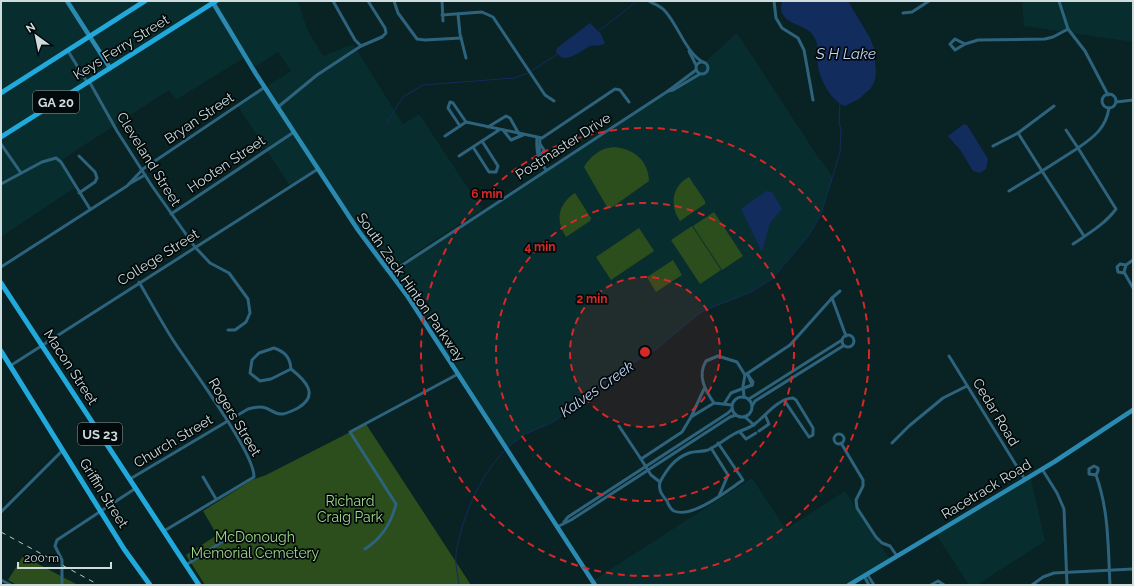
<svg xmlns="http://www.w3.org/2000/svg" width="1134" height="586" font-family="Raleway,sans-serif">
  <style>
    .built { fill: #082d2e }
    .green { fill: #2c4d1c }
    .water { fill: #122c5d }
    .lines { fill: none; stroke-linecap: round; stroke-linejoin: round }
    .stream { stroke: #122c5d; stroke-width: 1 }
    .street { stroke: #2d637c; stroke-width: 3 }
    .secondary { stroke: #2b8ab2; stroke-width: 4.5 }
    .primary { stroke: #21a9dc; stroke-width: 5 }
    .rail { stroke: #b8c8c9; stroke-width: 1; stroke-dasharray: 5 5; stroke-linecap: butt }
    .ring { fill: none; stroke: #d62828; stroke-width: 2; stroke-dasharray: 7 5 }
    .labels { text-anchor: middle; stroke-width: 3.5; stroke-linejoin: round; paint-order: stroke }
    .shield { fill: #02090a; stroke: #919d9e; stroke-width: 1 }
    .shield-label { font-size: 13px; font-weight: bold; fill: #cedcdd }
    .street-label { font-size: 14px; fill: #cedcdd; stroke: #02090a }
    .park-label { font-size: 14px; fill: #a1d988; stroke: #02090a }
    .water-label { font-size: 15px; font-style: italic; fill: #c2d4f5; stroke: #02090a }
    .centre { fill: #d62828; stroke: #02090a; stroke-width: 2 }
    .ring-label { font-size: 12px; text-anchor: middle; font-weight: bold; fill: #d62828; stroke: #02090a; stroke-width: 3.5; stroke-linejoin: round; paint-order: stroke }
  </style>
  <rect width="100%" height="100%" fill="#092223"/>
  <g class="built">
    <polygon points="1,1 298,1 307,29 323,56 353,44 403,124 419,114 482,209 385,273 315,170 290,186 237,105 291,71 278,52 255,67 247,56 176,100 169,90 60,161 76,187 1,237"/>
    <polygon points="1022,1 1133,1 1133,42 1024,26"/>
    <polygon points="737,33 820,160 821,160 833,177 818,221 809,235 772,279 751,292 704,311 659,347 611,377 566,413 553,422 525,434 506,448 390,273 641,108 696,70"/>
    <polygon points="1030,474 1045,541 977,585 969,585 935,533"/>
    <polygon points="752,478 786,529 845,491 891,561 852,585 586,585"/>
  </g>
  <g class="green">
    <path d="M 614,147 C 634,149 648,160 649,181 L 611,208 L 607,207 L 584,167 C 591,155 601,148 614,147 Z"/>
    <path d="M 689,177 L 705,201 L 705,204 L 680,221 C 669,205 672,186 689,177 Z"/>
    <path d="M 575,193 L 591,218 L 590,221 L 566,237 C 555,220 558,204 575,193 Z"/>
    <polygon points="714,212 743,256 722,270 693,226"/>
    <polygon points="692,226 721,270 700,284 671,240"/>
    <polygon points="639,228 654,251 611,280 596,257"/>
    <polygon points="673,260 682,275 656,292 647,277"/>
    <polygon points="366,424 471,585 205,585 186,555 217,535 203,511 252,480 266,475"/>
    <polygon points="23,556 78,585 17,585 8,580"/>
  </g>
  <g class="water">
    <path d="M 782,1 L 848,1 L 870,38 L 874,48 L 876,72 L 875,80 L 871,88 L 859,99 L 845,106 C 831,101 821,81 818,67 C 817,59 819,49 816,41 C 809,21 787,29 781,10 Z"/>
    <path d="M 590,23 L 601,34 L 605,43 C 600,47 595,44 590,46 C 582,50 570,61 561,57 L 556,52 L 557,48 Z"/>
    <polygon points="964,124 967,125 988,159 986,169 980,173 973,171 961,151 948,136"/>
    <polygon points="766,191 772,192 782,209 770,223 762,252 741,209"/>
  </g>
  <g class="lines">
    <g class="stream">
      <polyline points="599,31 637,1"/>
      <polyline points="531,71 558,54"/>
      <polyline points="386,124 403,97 423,85 514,78 528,73"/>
      <polyline points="507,448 525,434 553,422 566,413 611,377 659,347 698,313 751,292 772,279 809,235 821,214 840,152 841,130 839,121 840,103"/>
      <path d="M 459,585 C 458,576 455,564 456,554 C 462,517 479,477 505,450"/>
    </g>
    <g class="street">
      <polyline points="333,1 355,40 361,46 382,37 386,33 385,28 368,1"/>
      <polyline points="394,1 398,13 417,39 425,40 461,38"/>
      <polyline points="442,1 443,21"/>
      <path d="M 649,1 C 654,4 661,6 665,11 C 678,25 686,53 703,62"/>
      <polyline points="774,1 776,18 782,28 798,38 804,50 813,100"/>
      <polyline points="1059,1 1068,29 1085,51 1108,95"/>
      <polyline points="903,13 912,12 929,1"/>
      <polyline points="458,14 460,34 466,58"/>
      <polyline points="442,15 482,12 493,17 545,95 554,101"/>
      <polyline points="965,44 955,50 950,44 955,39 965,44 978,40 1045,39 1053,37 1068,29"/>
      <polyline points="68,51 87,82"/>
      <polyline points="689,51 696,65"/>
      <circle cx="702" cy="68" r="6"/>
      <polyline points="89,81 117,131 152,186 195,247 210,263 229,273 248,299 250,313 246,322 235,330 228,330"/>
      <polyline points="668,91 673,90 700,74"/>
      <circle cx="1109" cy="101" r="7"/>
      <polyline points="1116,102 1133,100"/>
      <polyline points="278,107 317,75 361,46"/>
      <polyline points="460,126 448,108 450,102 453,103 466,122"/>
      <polyline points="488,127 506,116 510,118 519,134"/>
      <polyline points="503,130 511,140 523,135"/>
      <path d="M 1066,130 L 1078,148 C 1094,137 1106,128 1109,108"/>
      <polyline points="445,136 466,122 542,138 615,89 620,90 629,102"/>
      <path d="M 537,138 C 536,151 538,159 546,170"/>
      <polyline points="1,144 21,173"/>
      <polyline points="993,146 1018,133"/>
      <polyline points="473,147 489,172 496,172 498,166 482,141"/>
      <polyline points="79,156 95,172 97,178 95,182 79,193"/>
      <polyline points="459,156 499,130"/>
      <polyline points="539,157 540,138"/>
      <polyline points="539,157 544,150 540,144"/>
      <polyline points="524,169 539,160"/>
      <polyline points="1,184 42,162 56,158 61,162 90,209"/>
      <polyline points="129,184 145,175"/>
      <polyline points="1009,191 1042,171 1018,133 1054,106"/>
      <polyline points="171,214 294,132"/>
      <path d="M 1073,244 C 1088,234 1105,224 1116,209 L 1078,148 L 1042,171 L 1084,236"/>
      <polyline points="1133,260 1126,265 1124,272 1133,288"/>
      <polyline points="1,267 127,186 143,169 265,87"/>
      <polyline points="390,273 668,91 696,70"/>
      <polyline points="1124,273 1118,272 1117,267 1120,264 1126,265"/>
      <path d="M 139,282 C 150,301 161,321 173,340 C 189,365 255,453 254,477 L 164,531"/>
      <polyline points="832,298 840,291"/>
      <circle cx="848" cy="341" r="6"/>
      <path d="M 274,348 C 285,352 290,357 291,369 L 271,379 L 260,381 L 250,373 L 252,360 L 259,353 Z"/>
      <polyline points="949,356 1024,478"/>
      <polyline points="10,366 318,169"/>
      <polyline points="747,374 753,382 752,385"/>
      <polyline points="745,375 790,345 832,298 846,336"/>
      <polyline points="748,375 752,385"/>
      <polyline points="704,389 691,417 714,403"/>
      <circle cx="742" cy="407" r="10"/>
      <polyline points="749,399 842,340"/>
      <polyline points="724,404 731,393 752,385"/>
      <path d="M 732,405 L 714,403 C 705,390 697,376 706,361 L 718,356 L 737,362 L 745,375 L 743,386 L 744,397"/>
      <polyline points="752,406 755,401 843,346"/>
      <path d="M 691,417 L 682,432 L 641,459 L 651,475 L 660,482 C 667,469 675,458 689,453 C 695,451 702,452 708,450 C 717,446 725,439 734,434 C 741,430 749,429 756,423 C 766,415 779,398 793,398 L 796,400 L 813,428 L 813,435 L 809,437 L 784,400"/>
      <polyline points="745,417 754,425"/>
      <polyline points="619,426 641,459"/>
      <polyline points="759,431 769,424 765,415"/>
      <polyline points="740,432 746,439 756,433"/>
      <circle cx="839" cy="439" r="5"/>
      <polyline points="841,443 863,480 863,486 856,500 857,508 876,537 882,543 890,546 897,556"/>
      <polyline points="892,443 909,426 943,398 967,386"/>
      <polyline points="711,448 728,475 719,496"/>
      <polyline points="1042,469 1057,493 1064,509 1067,585"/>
      <path d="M 1096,475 L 1089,474 L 1089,469 L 1094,466 L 1098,468 L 1098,471 L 1096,475 C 1109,511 1108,547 1110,585"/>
      <polyline points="203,477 216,499"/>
      <path d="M 130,479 L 248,409 C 271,402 269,415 283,414 C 288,413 294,410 298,408 C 320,395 305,380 291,369"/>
      <path d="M 660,482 C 658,490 662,495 667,501 C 668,504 671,510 674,511 C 692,519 728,490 743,480 L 718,443"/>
      <polyline points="1,512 63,450"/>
      <polyline points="564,522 568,517 728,413 732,409"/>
      <polyline points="557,527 571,520 730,417 736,415"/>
      <path d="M 365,549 C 382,538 391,524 396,504 L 350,432 L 458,374"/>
      <polyline points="186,565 234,534"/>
      <polyline points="867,574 874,585"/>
      <polyline points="864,576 869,585"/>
      <polyline points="1,580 11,585"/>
      <polyline points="62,585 62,560 55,546 57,540 136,488"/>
      <polyline points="931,585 938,581 944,585"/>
      <polyline points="1032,585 1043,577 1054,573 1133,569"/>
    </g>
    <g class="secondary">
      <polyline points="67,1 110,68"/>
      <polyline points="212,1 256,74 358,230 408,297 595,585"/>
      <polyline points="849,585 1054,462 1133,410"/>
    </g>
    <g class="primary">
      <polyline points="1,93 145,1"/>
      <polyline points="1,137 216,1"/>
      <polyline points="1,283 199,585"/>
      <polyline points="1,351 124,549 150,585"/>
    </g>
    <polyline class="rail" points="1,532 99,585"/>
  </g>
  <circle cx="645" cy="352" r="75" fill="#d62828" fill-opacity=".12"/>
  <g class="ring">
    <circle cx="645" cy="352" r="75"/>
    <circle cx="645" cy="352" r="149"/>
    <circle cx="645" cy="352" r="224"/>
  </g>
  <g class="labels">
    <g class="shield">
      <rect x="33" y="91" width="46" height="22" rx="3"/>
      <rect x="78" y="423" width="44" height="22" rx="3"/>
    </g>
    <g class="shield-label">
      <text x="56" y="107">GA 20</text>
      <text x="100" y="439">US 23</text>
    </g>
    <g class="street-label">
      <text transform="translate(121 47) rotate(-32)" y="5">Keys Ferry Street</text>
      <text transform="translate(199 118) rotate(-34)" y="5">Bryan Street</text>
      <text transform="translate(563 146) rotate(-33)" y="5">Postmaster Drive</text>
      <text transform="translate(149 159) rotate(58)" y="5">Cleveland Street</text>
      <text transform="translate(226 164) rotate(-34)" y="5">Hooten Street</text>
      <text transform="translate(158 257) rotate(-32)" y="5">College Street</text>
      <text transform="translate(411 287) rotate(55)" y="5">South Zack Hinton Parkway</text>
      <text transform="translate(71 367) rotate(57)" y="5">Macon Street</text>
      <text transform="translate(996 412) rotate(59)" y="5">Cedar Road</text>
      <text transform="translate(235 417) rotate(59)" y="5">Rogers Street</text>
      <text transform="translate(173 441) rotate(-31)" y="5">Church Street</text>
      <text transform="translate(986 489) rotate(-31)" y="5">Racetrack Road</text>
      <text transform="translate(104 493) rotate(58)" y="5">Griffin Street</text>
    </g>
    <g class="park-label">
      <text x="350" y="506">Richard<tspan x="350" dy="16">Craig Park</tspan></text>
      <text x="255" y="542">McDonough<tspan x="255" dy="16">Memorial Cemetery</tspan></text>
    </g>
    <g class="water-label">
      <text x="846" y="59">S H Lake</text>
      <text transform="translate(597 389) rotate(-35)" y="5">Kalves Creek</text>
    </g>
  </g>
  <circle cx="645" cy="352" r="6" class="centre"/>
  <g class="ring-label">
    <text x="487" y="198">6 min</text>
    <text x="540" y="251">4 min</text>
    <text x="592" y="303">2 min</text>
  </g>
  <rect width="1134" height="586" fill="none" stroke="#cedcdd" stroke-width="4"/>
  <g transform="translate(36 36) rotate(327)" stroke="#02090a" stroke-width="3" paint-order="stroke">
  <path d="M0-3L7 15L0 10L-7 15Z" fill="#cedcdd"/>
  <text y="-6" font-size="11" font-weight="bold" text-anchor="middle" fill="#cedcdd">N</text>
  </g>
  <path d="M18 562v6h93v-6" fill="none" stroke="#cedcdd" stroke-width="2"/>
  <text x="24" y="562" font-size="12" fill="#cedcdd" stroke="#02090a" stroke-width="3" paint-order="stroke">200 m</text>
</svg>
